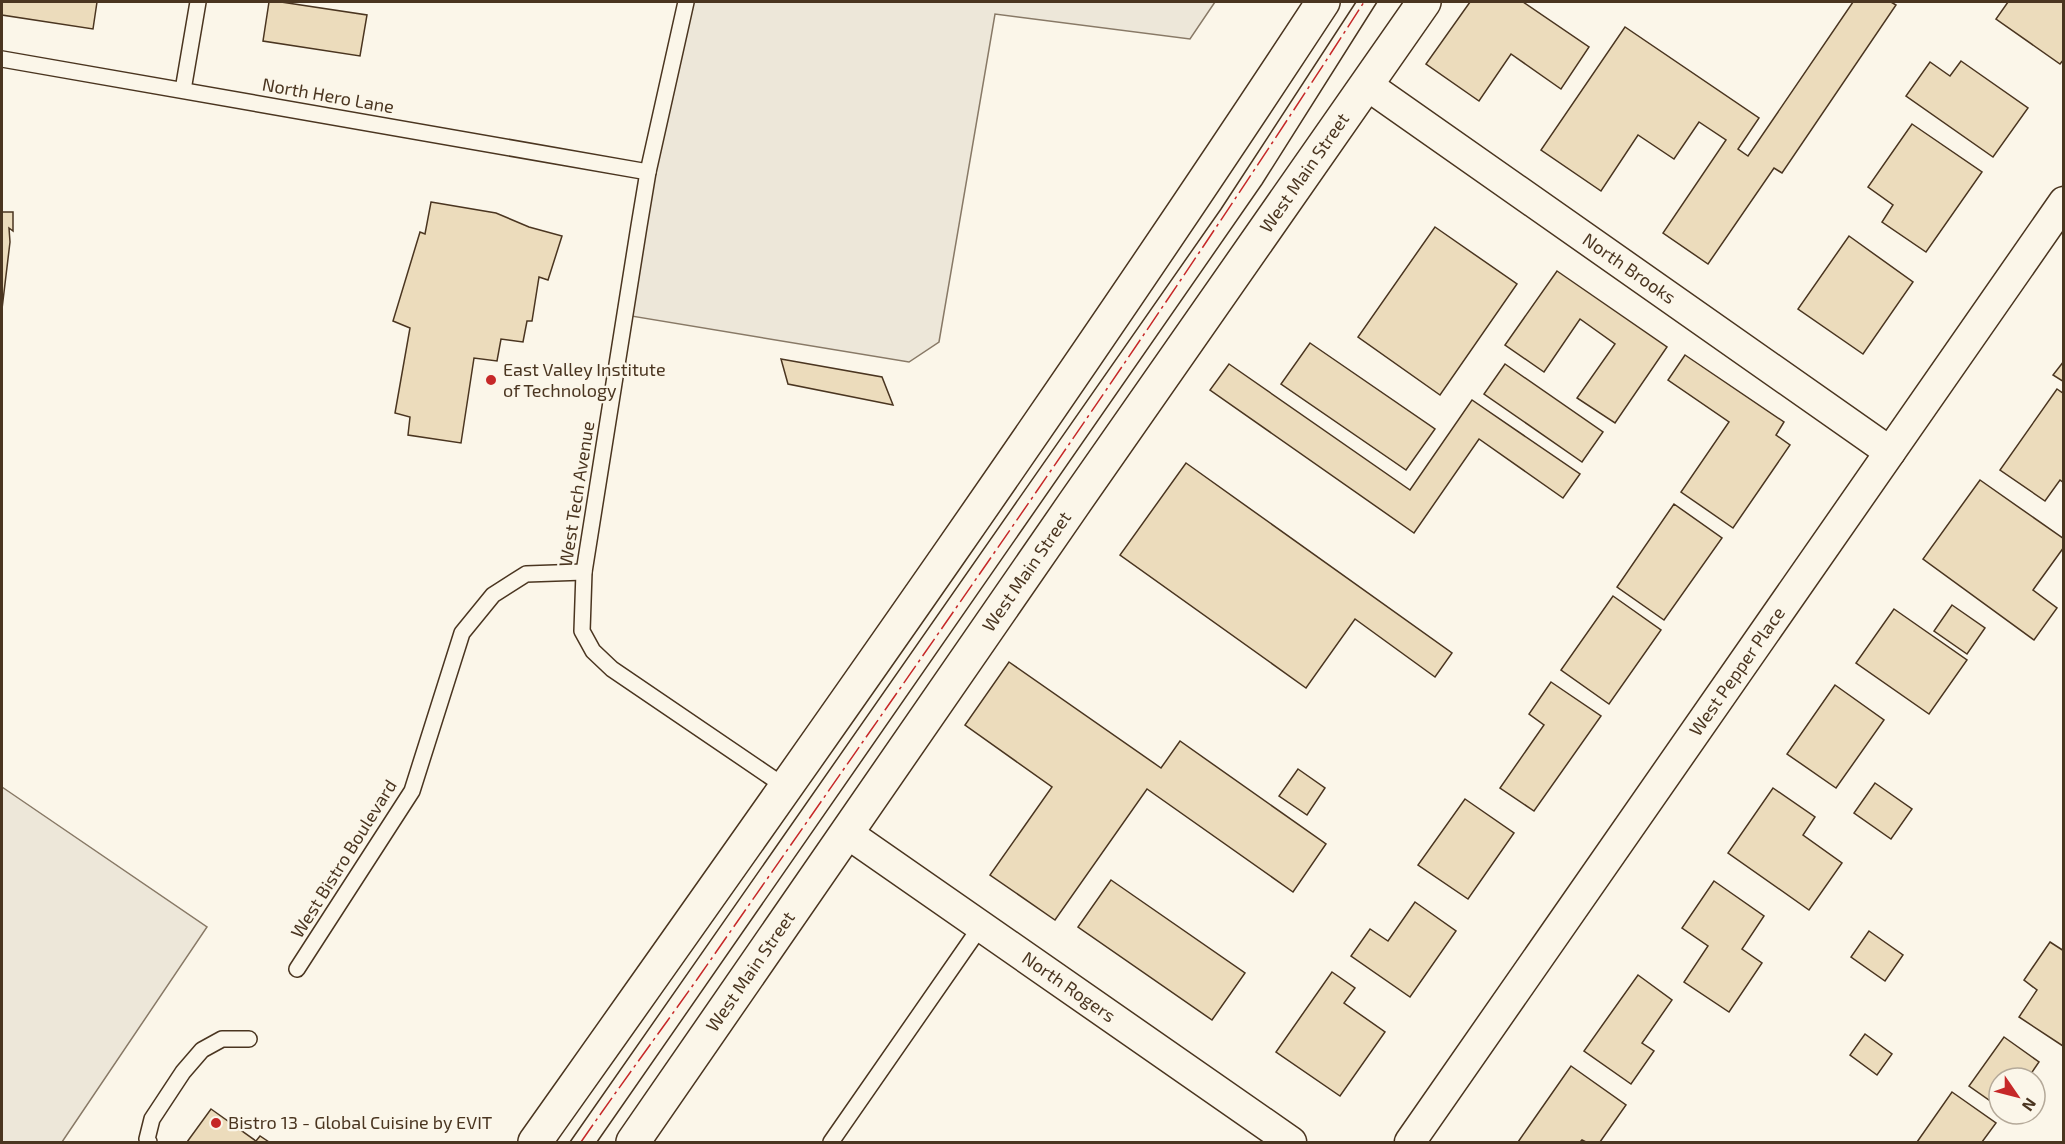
<svg xmlns="http://www.w3.org/2000/svg" width="2065" height="1144" font-family="'Exo 2',sans-serif">
  <style>
    .parking { fill: #ede7d9; stroke: #887966; stroke-width: 1.5 }
    .building { fill: #ecdcbc; stroke: #4a3520; stroke-width: 1.5 }
    .lines { fill: none; stroke-linecap: round; stroke-linejoin: round }
    .lane-casing { stroke: #4a3520; stroke-width: 18 }
    .street-casing { stroke: #4a3520; stroke-width: 33 }
    .primary-casing { stroke: #4a3520; stroke-width: 36 }
    .lane { stroke: #fbf6e9; stroke-width: 15 }
    .street { stroke: #fbf6e9; stroke-width: 30 }
    .primary { stroke: #fbf6e9; stroke-width: 33 }
    .tram { stroke: #4a3520; stroke-width: 1.5 }
    .power { stroke: #c62828; stroke-width: 1.5; stroke-dasharray: 21 4.5 3 4.5; stroke-linecap: butt }
    .poi-dot { fill: #c62828; stroke: #fbf6e9; stroke-width: 2 }
    .labels { text-anchor: middle; stroke-width: 4.5; stroke-linejoin: round; paint-order: stroke }
    .street-label { font-size: 18px; fill: #4a3520; stroke: #fbf6e9 }
    .poi-label { font-size: 18px; fill: #4a3520; stroke: #fbf6e9; text-anchor: start }
  </style>
  <rect width="100%" height="100%" fill="#fbf6e9"/>
  <g class="parking">
    <polygon points="686,2 1215,2 1190,39 995,14 939,342 909,362 625,315"/>
    <polygon points="2,787 207,927 62,1142 2,1142"/>
  </g>
  <g class="building">
    <polygon points="2,2 97,2 93,29 2,15"/>
    <polygon points="269,2 281,2 367,15 360,56 263,41"/>
    <polygon points="1470,2 1523,2 1589,47 1561,89 1511,54 1479,101 1426,64"/>
    <polygon points="1853,2 1891,2 1896,5 1782,173 1774,168 1708,264 1663,233 1726,140 1699,122 1674,159 1638,135 1601,191 1541,150 1625,27 1759,118 1738,149 1748,156"/>
    <polygon points="2008,2 2064,2 2064,59 2060,64 1996,19"/>
    <polygon points="1961,61 2028,108 1993,157 1906,96 1930,62 1950,76"/>
    <polygon points="1912,124 1982,172 1926,252 1882,222 1893,205 1868,187"/>
    <polygon points="431,202 496,213 529,227 562,236 548,280 539,277 532,321 527,321 523,342 501,339 497,361 474,358 461,443 408,435 410,417 395,413 410,328 393,321 420,232 425,234"/>
    <polygon points="2,212 13,212 13,231 9,228 10,242 2,309"/>
    <polygon points="1435,227 1517,284 1440,395 1358,337"/>
    <polygon points="1849,236 1913,282 1863,354 1798,309"/>
    <polygon points="1557,271 1667,347 1615,423 1577,398 1615,344 1580,319 1544,372 1505,345"/>
    <polygon points="1310,343 1435,429 1406,470 1281,384"/>
    <polygon points="1685,355 1784,422 1776,435 1790,445 1733,528 1681,492 1729,422 1668,380"/>
    <polygon points="781,359 882,377 893,405 788,384"/>
    <polygon points="2064,361 2064,382 2053,375"/>
    <polygon points="1229,364 1410,490 1472,400 1580,474 1563,498 1479,439 1414,533 1210,390"/>
    <polygon points="1505,364 1603,432 1582,462 1484,394"/>
    <polygon points="2057,389 2064,394 2064,483 2060,480 2045,501 2000,470"/>
    <polygon points="1186,463 1452,653 1435,677 1355,619 1306,688 1120,555"/>
    <polygon points="1980,480 2064,539 2064,547 2033,590 2057,608 2034,640 1923,559"/>
    <polygon points="1674,504 1722,538 1664,620 1617,587"/>
    <polygon points="1613,596 1661,630 1609,704 1561,670"/>
    <polygon points="1952,605 1985,628 1967,654 1934,631"/>
    <polygon points="1894,609 1967,660 1929,714 1856,663"/>
    <polygon points="1009,662 1161,768 1180,741 1326,844 1293,892 1147,789 1055,920 990,875 1052,787 965,725"/>
    <polygon points="1551,682 1601,716 1534,811 1500,788 1544,725 1529,714"/>
    <polygon points="1835,685 1884,720 1836,788 1787,754"/>
    <polygon points="1298,769 1325,788 1307,815 1279,796"/>
    <polygon points="1875,783 1912,809 1891,839 1854,813"/>
    <polygon points="1773,788 1815,817 1803,835 1842,863 1809,910 1728,853"/>
    <polygon points="1465,799 1514,833 1468,899 1418,865"/>
    <polygon points="1111,880 1245,973 1212,1020 1078,927"/>
    <polygon points="1714,881 1764,916 1742,949 1762,963 1729,1012 1684,982 1708,946 1682,928"/>
    <polygon points="1415,902 1456,931 1410,997 1351,956 1370,929 1388,941"/>
    <polygon points="1869,931 1903,955 1885,981 1851,957"/>
    <polygon points="2050,942 2064,951 2063,1046 2019,1017 2037,990 2024,980"/>
    <polygon points="1332,972 1355,988 1344,1003 1385,1032 1340,1096 1276,1052"/>
    <polygon points="1638,975 1672,1000 1642,1043 1654,1051 1631,1084 1584,1051"/>
    <polygon points="1865,1034 1892,1054 1877,1075 1850,1055"/>
    <polygon points="2004,1037 2039,1062 2028,1078 1999,1078 1999,1107 1969,1086"/>
    <polygon points="1571,1066 1626,1105 1600,1142 1586,1142 1582,1140 1580,1142 1518,1142"/>
    <polygon points="1952,1092 1996,1123 1982,1142 1917,1142"/>
    <polygon points="211,1109 256,1141 260,1136 269,1142 187,1142"/>
  </g>
  <g class="lines">
    <defs>
      <g id="lane">
        <polyline points="686,2 648,172 639,226 584,572 582,631 593,651 612,669 787,788"/>
        <polyline points="2,59 648,172"/>
        <polyline points="183,90 198,2"/>
        <polyline points="297,969 412,791 462,633 493,595 526,574 584,572"/>
        <polyline points="149,1142 147,1139 152,1119 183,1072 202,1050 222,1039 249,1039"/>
        <polyline points="831,1142 981,926"/>
      </g>
      <g id="street">
        <path id="s1" d="M 1367,85 L 1890,452"/>
        <path id="s2" d="M 847,833 L 1291,1142"/>
        <path id="s3" d="M 1410,1142 L 2064,202"/>
      </g>
      <g id="primary">
        <path d="M 535,1142 C 802,765 1070,388 1323,2"/>
        <path id="s4" d="M 633,1142 L 1073,505 L 1424,2"/>
      </g>
    </defs>
    <use href="#lane" class="lane-casing"/>
    <use href="#street" class="street-casing"/>
    <use href="#primary" class="primary-casing"/>
    <use href="#lane" class="lane"/>
    <use href="#street" class="street"/>
    <use href="#primary" class="primary"/>
    <g class="tram">
      <polyline points="570,1142 1221,209 1356,2"/>
      <polyline points="597,1142 1262,184 1377,2"/>
    </g>
    <path class="power" d="M 581,1142 C 619,1087 659,1033 698,978 C 923,655 1151,333 1364,2"/>
  </g>
  <g class="poi-dot">
    <circle cx="491" cy="380" r="6"/>
    <circle cx="216" cy="1123" r="6"/>
  </g>
  <g class="labels">
    <g class="street-label">
      <text transform="translate(328 96) rotate(10)" y="6">North Hero Lane</text>
      <text dy="6" stroke="none"><textPath href="#s4" startOffset="1179">West Main Street</textPath></text>
      <text dy="6" stroke="none"><textPath href="#s1" startOffset="320">North Brooks</textPath></text>
      <text transform="translate(577 494) rotate(-81)" y="6">West Tech Avenue</text>
      <text dy="6" stroke="none"><textPath href="#s4" startOffset="693">West Main Street</textPath></text>
      <text dy="6" stroke="none"><textPath href="#s3" startOffset="573">West Pepper Place</textPath></text>
      <text transform="translate(344 859) rotate(-58)" y="6">West Bistro Boulevard</text>
      <text dy="6" stroke="none"><textPath href="#s4" startOffset="207">West Main Street</textPath></text>
      <text dy="6" stroke="none"><textPath href="#s2" startOffset="270">North Rogers</textPath></text>
    </g>
    <g class="poi-label">
      <text x="503" y="376">East Valley Institute<tspan x="503" dy="21">of Technology</tspan></text>
      <text x="228" y="1129">Bistro 13 - Global Cuisine by EVIT</text>
    </g>
  </g>
  <rect width="2065" height="1144" fill="none" stroke="#4a3520" stroke-width="6"/>
  <g transform="translate(2017 1096) rotate(125)"><circle r="28" fill="#fbf6e9" stroke="#b4a999" stroke-width="1.5"/>
  <path d="M0-4.5L10 22L0 15L-10 22Z" fill="#c62828"/>
  <text y="-9" font-size="16" font-weight="bold" text-anchor="middle" fill="#4a3520">N</text>
  </g>
</svg>
